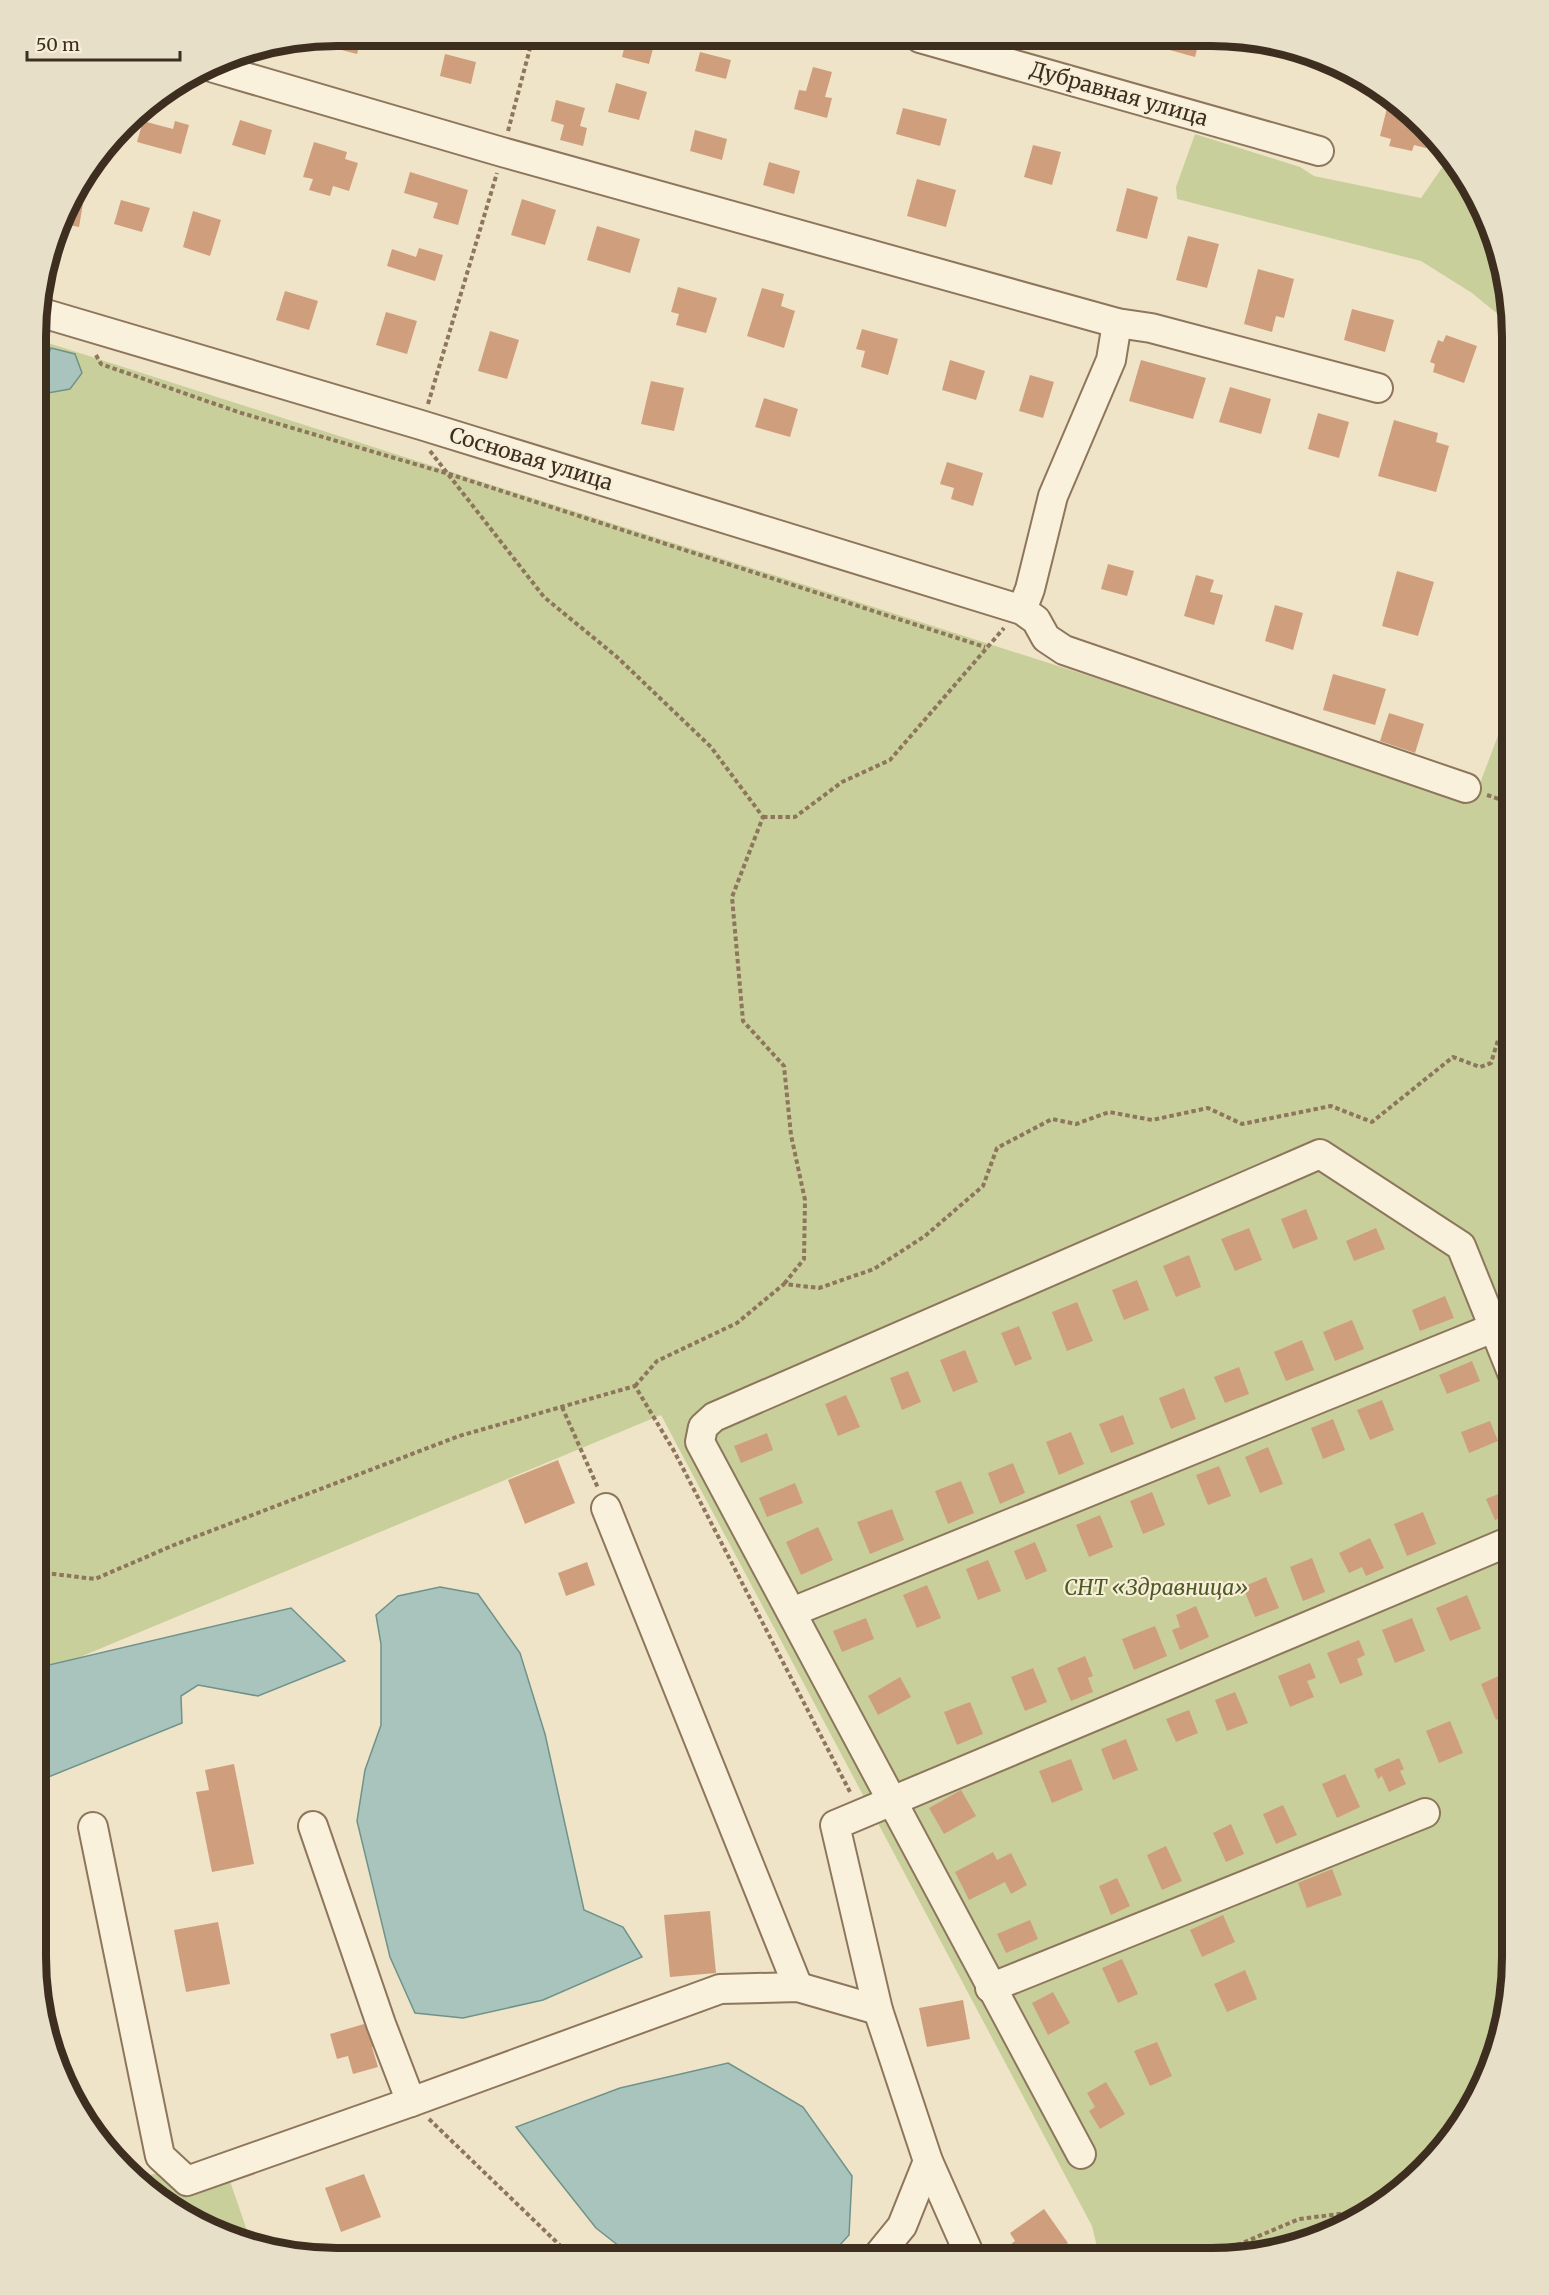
<svg xmlns="http://www.w3.org/2000/svg" width="1549" height="2295" font-family="Merriweather,serif">
  <style>
    .green { fill: #c9cf9b }
    .water { fill: #a9c4bc; stroke: #6f938a; stroke-width: 1.5 }
    .building { fill: #cf9f7d }
    .lines { fill: none; stroke-linecap: round; stroke-linejoin: round }
    .minor-casing { stroke: #8d765c; stroke-width: 32 }
    .path { stroke: #8d765c; stroke-width: 4; stroke-dasharray: 4.5 3; stroke-linecap: butt }
    .minor { stroke: #faf1dc; stroke-width: 28 }
    .labels { text-anchor: middle; stroke-width: 4.5; stroke-linejoin: round; paint-order: stroke }
    .street-label { font-size: 21px; fill: #3d2e20; stroke: #f7eed8 }
    .park-label { font-size: 21px; font-style: italic; fill: #4d5a26; stroke: #f7eed8 }
    .rim { fill: none; stroke: #3d2e20; stroke-width: 8 }
  </style>
  <rect width="100%" height="100%" fill="#f0e4c8"/>
  <g class="green">
    <polygon points="1195,134 1300,167 1314,176 1421,198 1450,156 1482,205 1503,260 1511,325 1472,293 1421,261 1177,199 1176,187"/>
    <polygon points="39,340 1474,799 1513,696 1512,1977 1497,2055 1462,2125 1410,2184 1344,2228 1289,2249 1212,2259 1100,2259 1092,2226 661,1415 56,1667 36,1668"/>
    <polygon points="221,2155 252,2245 240,2243 170,2208 136,2179"/>
  </g>
  <g class="water">
    <path d="M 51,348 L 75,354 L 82,373 L 70,389 L 48,393 C 39,377 44,363 51,348 Z"/>
    <polygon points="440,1587 478,1594 520,1653 545,1734 584,1910 623,1927 642,1957 543,2000 463,2018 415,2013 390,1957 357,1821 365,1770 381,1725 381,1644 376,1615 398,1596"/>
    <polygon points="291,1608 345,1661 258,1696 198,1685 181,1696 182,1723 36,1782 36,1668"/>
    <polygon points="728,2063 803,2107 852,2176 849,2235 828,2258 633,2257 596,2228 516,2127 620,2088"/>
  </g>
  <g class="building">
    <polygon points="338,36 362,36 357,54 334,48"/>
    <polygon points="627,37 656,37 649,64 622,57"/>
    <polygon points="1169,38 1200,38 1195,57 1166,49"/>
    <polygon points="700,52 731,60 726,79 695,71"/>
    <polygon points="445,54 476,62 471,84 440,76"/>
    <polygon points="813,67 832,72 825,97 832,98 827,118 794,109 799,90 806,91"/>
    <polygon points="616,83 647,92 639,120 608,112"/>
    <polygon points="556,100 585,108 580,126 587,128 583,146 560,140 564,125 551,121"/>
    <polygon points="1400,103 1430,131 1426,148 1414,145 1412,151 1389,146 1391,139 1380,136 1388,104 1399,107"/>
    <polygon points="903,108 947,119 940,146 896,134"/>
    <polygon points="240,120 272,130 265,155 232,145"/>
    <polygon points="143,121 173,129 175,121 189,125 181,154 137,142"/>
    <polygon points="695,130 727,139 722,160 690,151"/>
    <polygon points="314,142 347,152 345,159 358,163 349,191 333,186 330,196 309,190 313,179 303,177"/>
    <polygon points="1033,145 1061,152 1052,185 1024,177"/>
    <polygon points="769,162 800,171 794,194 763,185"/>
    <polygon points="410,172 468,190 458,225 433,218 438,203 404,193"/>
    <polygon points="917,179 956,190 946,227 907,216"/>
    <polygon points="78,185 86,186 79,227 64,224"/>
    <polygon points="1127,188 1158,197 1147,239 1116,231"/>
    <polygon points="522,199 556,210 545,245 511,235"/>
    <polygon points="121,200 150,208 142,232 114,224"/>
    <polygon points="193,211 221,220 210,256 183,247"/>
    <polygon points="597,226 640,239 630,273 587,260"/>
    <polygon points="1188,236 1219,244 1207,288 1176,280"/>
    <polygon points="419,248 443,255 435,281 387,266 392,249 416,257"/>
    <polygon points="1258,269 1294,279 1284,318 1276,316 1272,332 1244,324"/>
    <polygon points="678,287 717,298 706,333 676,325 679,314 671,312"/>
    <polygon points="762,288 784,294 781,306 795,311 784,348 747,336"/>
    <polygon points="285,291 318,301 309,330 276,320"/>
    <polygon points="1352,309 1394,320 1385,352 1344,340"/>
    <polygon points="386,312 417,321 407,354 376,345"/>
    <polygon points="862,329 898,339 888,375 861,367 865,351 856,349"/>
    <polygon points="490,331 519,340 507,379 478,371"/>
    <polygon points="1446,335 1477,346 1464,383 1433,372 1435,364 1430,362 1438,340 1443,342"/>
    <polygon points="950,360 985,371 976,400 942,390"/>
    <polygon points="1141,360 1206,378 1193,419 1129,401"/>
    <polygon points="1030,375 1054,382 1043,418 1019,411"/>
    <polygon points="651,381 684,388 674,431 641,424"/>
    <polygon points="1230,387 1271,399 1261,434 1219,422"/>
    <polygon points="764,398 798,409 790,437 755,427"/>
    <polygon points="1318,413 1349,422 1339,458 1308,449"/>
    <polygon points="1394,420 1438,433 1436,442 1449,446 1436,492 1378,476"/>
    <polygon points="947,462 983,473 973,506 951,499 954,488 940,484"/>
    <polygon points="1108,564 1134,571 1127,596 1101,589"/>
    <polygon points="1397,571 1434,582 1418,636 1382,626"/>
    <polygon points="1196,575 1214,580 1210,592 1223,595 1214,625 1184,616"/>
    <polygon points="1275,605 1303,613 1293,650 1265,641"/>
    <polygon points="1333,674 1386,689 1375,725 1323,710"/>
    <polygon points="1389,713 1424,724 1415,753 1380,741"/>
    <polygon points="1306,1209 1318,1239 1293,1249 1281,1219"/>
    <polygon points="1249,1228 1262,1260 1235,1271 1221,1239"/>
    <polygon points="1376,1228 1385,1249 1354,1261 1346,1241"/>
    <polygon points="1189,1255 1201,1287 1176,1297 1163,1266"/>
    <polygon points="1137,1280 1149,1310 1124,1320 1112,1290"/>
    <polygon points="1445,1296 1454,1318 1420,1331 1412,1310"/>
    <polygon points="1077,1302 1093,1341 1067,1351 1052,1312"/>
    <polygon points="1352,1320 1364,1349 1335,1361 1323,1332"/>
    <polygon points="1019,1326 1032,1359 1015,1366 1001,1333"/>
    <polygon points="1302,1340 1314,1370 1286,1381 1274,1352"/>
    <polygon points="965,1350 978,1382 953,1392 940,1360"/>
    <polygon points="1472,1361 1480,1381 1447,1394 1439,1375"/>
    <polygon points="1239,1367 1249,1394 1225,1403 1214,1377"/>
    <polygon points="908,1371 921,1402 902,1410 890,1378"/>
    <polygon points="1184,1388 1196,1419 1171,1429 1159,1398"/>
    <polygon points="846,1395 860,1427 838,1436 825,1404"/>
    <polygon points="1382,1400 1394,1430 1370,1440 1357,1410"/>
    <polygon points="1123,1415 1134,1444 1111,1453 1099,1424"/>
    <polygon points="1333,1419 1345,1450 1323,1459 1311,1428"/>
    <polygon points="1490,1421 1498,1441 1469,1453 1461,1432"/>
    <polygon points="1071,1432 1084,1464 1059,1475 1046,1442"/>
    <polygon points="767,1433 773,1450 741,1463 734,1446"/>
    <polygon points="1268,1447 1283,1484 1260,1493 1245,1457"/>
    <polygon points="558,1460 575,1503 525,1524 508,1480"/>
    <polygon points="1013,1463 1025,1493 1000,1504 988,1473"/>
    <polygon points="1219,1466 1231,1496 1208,1505 1196,1475"/>
    <polygon points="961,1481 974,1513 948,1524 935,1491"/>
    <polygon points="795,1483 803,1503 767,1517 759,1498"/>
    <polygon points="1513,1488 1513,1513 1495,1520 1486,1499"/>
    <polygon points="1152,1492 1165,1525 1143,1534 1130,1501"/>
    <polygon points="892,1509 904,1540 870,1554 857,1522"/>
    <polygon points="1423,1512 1436,1544 1407,1556 1394,1524"/>
    <polygon points="1100,1515 1113,1547 1089,1557 1076,1525"/>
    <polygon points="818,1527 833,1560 801,1575 786,1542"/>
    <polygon points="1370,1538 1384,1568 1366,1576 1362,1567 1349,1573 1339,1553"/>
    <polygon points="1035,1542 1047,1571 1026,1580 1014,1551"/>
    <polygon points="1312,1558 1325,1592 1303,1601 1290,1567"/>
    <polygon points="988,1560 1001,1591 978,1600 966,1569"/>
    <polygon points="587,1562 595,1585 566,1596 558,1573"/>
    <polygon points="1266,1577 1279,1608 1255,1617 1243,1587"/>
    <polygon points="927,1585 941,1618 917,1628 903,1595"/>
    <polygon points="1467,1595 1481,1629 1450,1641 1436,1608"/>
    <polygon points="1196,1606 1209,1637 1180,1650 1172,1630 1180,1627 1176,1615"/>
    <polygon points="866,1618 874,1639 842,1652 833,1631"/>
    <polygon points="1412,1618 1425,1651 1395,1663 1382,1630"/>
    <polygon points="1155,1626 1167,1656 1134,1670 1122,1639"/>
    <polygon points="1359,1640 1365,1655 1357,1659 1363,1675 1340,1684 1327,1653"/>
    <polygon points="1085,1656 1093,1676 1088,1678 1093,1692 1071,1701 1057,1668"/>
    <polygon points="1310,1663 1316,1678 1307,1681 1314,1697 1290,1707 1278,1676"/>
    <polygon points="1033,1668 1047,1702 1025,1711 1011,1677"/>
    <polygon points="1505,1673 1512,1689 1512,1712 1496,1720 1481,1684"/>
    <polygon points="900,1677 911,1697 878,1715 868,1696"/>
    <polygon points="1235,1692 1248,1723 1227,1731 1215,1700"/>
    <polygon points="970,1702 983,1734 957,1745 944,1712"/>
    <polygon points="1189,1710 1198,1733 1176,1742 1166,1719"/>
    <polygon points="1450,1721 1463,1753 1439,1763 1426,1731"/>
    <polygon points="1126,1739 1138,1770 1113,1780 1101,1749"/>
    <polygon points="1399,1758 1404,1769 1400,1771 1406,1784 1389,1792 1382,1776 1378,1779 1374,1769"/>
    <polygon points="1071,1759 1083,1790 1052,1803 1039,1771"/>
    <polygon points="234,1764 254,1864 212,1872 196,1792 209,1790 205,1770"/>
    <polygon points="1345,1774 1360,1807 1337,1818 1322,1784"/>
    <polygon points="961,1790 976,1816 944,1834 929,1808"/>
    <polygon points="1283,1805 1297,1835 1276,1844 1263,1814"/>
    <polygon points="1231,1824 1244,1854 1226,1862 1213,1833"/>
    <polygon points="1166,1846 1182,1881 1162,1890 1147,1855"/>
    <polygon points="993,1852 997,1860 1011,1853 1027,1885 1011,1894 1005,1882 969,1900 955,1872"/>
    <polygon points="1332,1869 1342,1895 1307,1908 1298,1883"/>
    <polygon points="1117,1878 1130,1906 1111,1915 1099,1886"/>
    <polygon points="710,1911 716,1973 670,1977 664,1915"/>
    <polygon points="1223,1915 1235,1942 1202,1957 1190,1930"/>
    <polygon points="1030,1920 1038,1939 1006,1953 997,1934"/>
    <polygon points="218,1922 230,1984 186,1992 174,1930"/>
    <polygon points="1122,1959 1138,1994 1118,2003 1102,1968"/>
    <polygon points="1245,1970 1257,1999 1227,2012 1214,1984"/>
    <polygon points="1053,1992 1070,2023 1048,2035 1032,2003"/>
    <polygon points="963,2000 970,2039 927,2047 919,2008"/>
    <polygon points="364,2024 366,2028 381,2024 387,2042 372,2047 378,2067 353,2074 348,2056 337,2059 330,2034"/>
    <polygon points="1157,2042 1172,2076 1150,2086 1134,2051"/>
    <polygon points="1106,2082 1125,2114 1100,2129 1089,2111 1095,2107 1087,2093"/>
    <polygon points="364,2174 381,2217 341,2232 325,2188"/>
    <polygon points="1044,2209 1068,2243 1062,2247 1070,2258 1014,2258 1006,2248 1015,2241 1010,2233"/>
  </g>
  <g class="lines">
    <defs>
      <g id="minor">
        <polyline points="920,38 1319,151"/>
        <polyline points="214,68 502,152 1117,323 1151,328 1378,388"/>
        <polyline points="39,312 421,425 1022,610 1036,620 1046,638 1064,650 1466,788"/>
        <polyline points="1022,610 1030,589 1053,496 1111,360 1117,323"/>
        <polyline points="606,1508 798,1987"/>
        <polyline points="792,1612 1493,1328"/>
        <polyline points="313,1826 381,2024 411,2102 720,1989 798,1987 878,2010"/>
        <polyline points="93,1827 160,2156 187,2181 411,2102"/>
        <polyline points="990,1988 1425,1813"/>
        <polyline points="1081,2154 700,1442 703,1427 714,1417 1320,1154 1461,1246 1513,1375"/>
        <polyline points="876,2258 902,2226 928,2161"/>
        <polyline points="971,2258 928,2161 878,2010 835,1825 1513,1540"/>
      </g>
    </defs>
    <use href="#minor" class="minor-casing"/>
    <g class="path">
      <polyline points="508,131 533,37"/>
      <polyline points="96,355 101,364 238,412 449,474 985,647"/>
      <polyline points="428,404 497,173"/>
      <polyline points="430,451 544,597 617,657 711,747 763,817 732,897 743,1021 784,1066 791,1135 805,1200 804,1259 784,1284"/>
      <polyline points="1487,795 1513,804"/>
      <polyline points="763,817 795,817 842,782 890,760 1004,628"/>
      <polyline points="635,1386 657,1361 737,1323 784,1284 819,1288 874,1269 925,1236 983,1186 997,1148 1052,1119 1076,1124 1109,1112 1152,1120 1208,1108 1242,1124 1331,1106 1372,1122 1453,1057 1480,1067 1491,1063 1498,1040 1513,1031"/>
      <polyline points="562,1407 598,1488"/>
      <polyline points="37,1572 95,1579 174,1545 459,1436 635,1386 674,1451 851,1794"/>
      <polyline points="429,2119 572,2257"/>
      <polyline points="1171,2259 1240,2244 1299,2219 1371,2210"/>
    </g>
    <use href="#minor" class="minor"/>
  </g>
  <g class="labels">
    <g class="street-label">
      <text transform="translate(1119 94) rotate(16)" y="7">Дубравная улица</text>
      <text transform="translate(531 459) rotate(17)" y="7">Сосновая улица</text>
    </g>
    <g class="park-label">
      <text x="1156" y="1595">СНТ «Здравница»</text>
    </g>
  </g>
  <path d="M0 0H1549V2295H0ZM337 46H1211A291 291 0 0 1 1502 337V1957A291 291 0 0 1 1211 2248H337A291 291 0 0 1 46 1957V337A291 291 0 0 1 337 46Z" fill="#e8dfc9" fill-rule="evenodd"/>
  <path class="rim" d="M337 46H1211A291 291 0 0 1 1502 337V1957A291 291 0 0 1 1211 2248H337A291 291 0 0 1 46 1957V337A291 291 0 0 1 337 46Z"/>
  <path d="M27 51v9h153v-9" fill="none" stroke="#3d2e20" stroke-width="3"/>
  <text x="36" y="51" font-size="18" fill="#3d2e20" stroke="#f7eed8" stroke-width="4.5" paint-order="stroke">50 m</text>
</svg>
